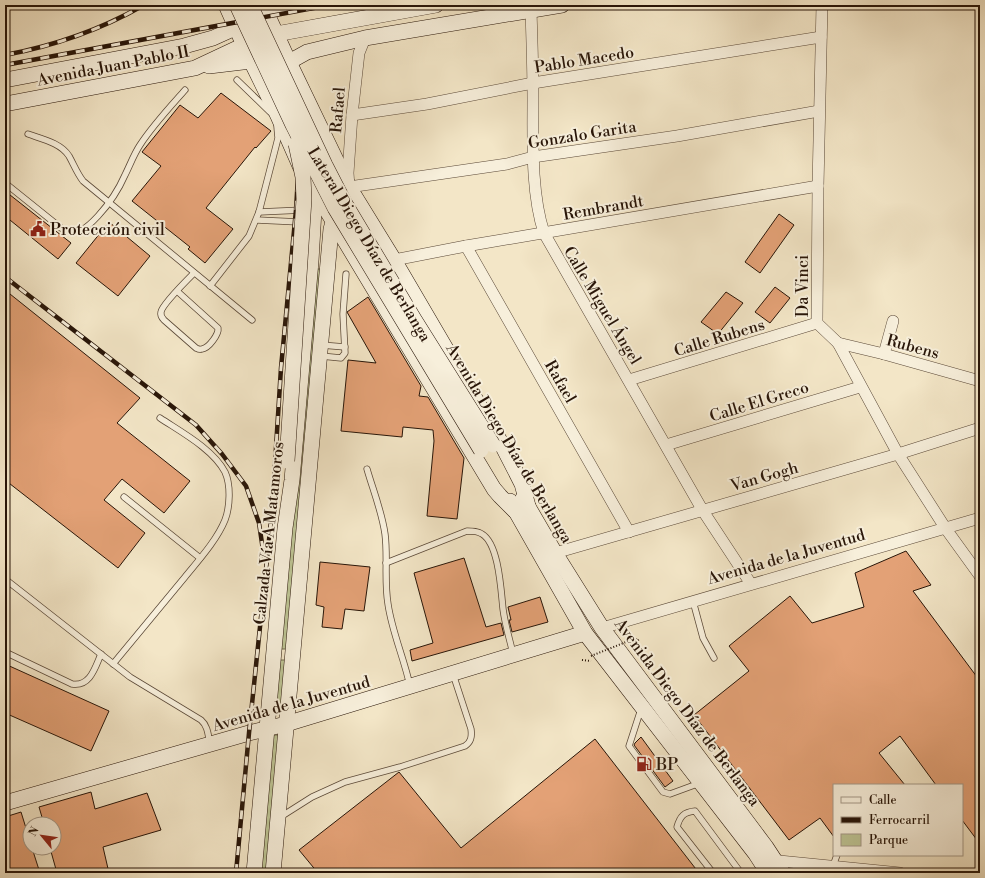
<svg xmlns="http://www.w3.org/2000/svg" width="985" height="878" font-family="'Libre Bodoni',serif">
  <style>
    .green { fill: #bdc494; stroke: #726c4e }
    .building { fill: #e3a176; stroke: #281508 }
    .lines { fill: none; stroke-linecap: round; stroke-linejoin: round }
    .lane-casing { stroke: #5b4938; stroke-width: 7 }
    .street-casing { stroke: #5b4938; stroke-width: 12 }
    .secondary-casing { stroke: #281508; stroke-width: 16 }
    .path { stroke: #281508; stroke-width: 2; stroke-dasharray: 1 2; stroke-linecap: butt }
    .lane { stroke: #f7efdb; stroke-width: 5.5 }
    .street { stroke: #f7efdb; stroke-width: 11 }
    .secondary { stroke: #f7efdb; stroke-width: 15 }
    .rail-casing { stroke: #281508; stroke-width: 4.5 }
    .rail { stroke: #f7efdb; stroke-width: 3; stroke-dasharray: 9; stroke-linecap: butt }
    .secondary-bridge-casing { stroke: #281508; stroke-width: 16; stroke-linecap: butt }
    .path-bridge { stroke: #281508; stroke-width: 2; stroke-dasharray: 1 2; stroke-linecap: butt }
    .secondary-bridge { stroke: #f7efdb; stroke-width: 15 }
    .labels { text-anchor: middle; stroke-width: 4; stroke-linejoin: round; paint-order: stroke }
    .street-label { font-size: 16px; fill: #281508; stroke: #f7efdb }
    .poi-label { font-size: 16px; fill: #281508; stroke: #f7efdb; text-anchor: start }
  </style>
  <rect width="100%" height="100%" fill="#f3e6c7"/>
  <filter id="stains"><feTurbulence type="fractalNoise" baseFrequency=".005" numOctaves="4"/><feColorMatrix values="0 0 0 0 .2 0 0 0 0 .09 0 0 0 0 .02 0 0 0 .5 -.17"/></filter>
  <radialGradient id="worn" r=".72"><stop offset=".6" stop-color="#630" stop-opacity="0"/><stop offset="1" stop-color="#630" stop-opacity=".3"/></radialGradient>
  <g class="green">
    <polygon points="314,269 323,269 289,649 280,649"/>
    <polygon points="279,660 288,660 282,712 273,713"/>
    <polygon points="271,735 281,735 269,873 260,873"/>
  </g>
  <g class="building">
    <polygon points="221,93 271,131 256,148 255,147 206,208 233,229 205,263 188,249 190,247 132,201 161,166 142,152 180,105 198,118"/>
    <polygon points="5,191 71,243 58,259 5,216"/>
    <polygon points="779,214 794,225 760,273 745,262"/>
    <polygon points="109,222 150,256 118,296 76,263"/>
    <polygon points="775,287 790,298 770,323 755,312"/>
    <polygon points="5,290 140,398 117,423 190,481 164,513 122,479 104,500 145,533 118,568 5,480"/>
    <polygon points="726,292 743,303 718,334 701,322"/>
    <polygon points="368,297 421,386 419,396 428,397 464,458 457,519 427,516 434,441 433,430 403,427 402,437 341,431 348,360 376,363 347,312"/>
    <polygon points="906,551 931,585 913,591 977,677 980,674 980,844 962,820 962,785 936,785 900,736 879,753 905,785 834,785 834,837 820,818 789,840 694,715 749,671 729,646 790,596 812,623 864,607 855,573"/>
    <polygon points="464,558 486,627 501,623 504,635 412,661 410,650 433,643 414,573"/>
    <polygon points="320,562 370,567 364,611 345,609 342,629 322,627 324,607 316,605"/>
    <polygon points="540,597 548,622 512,632 509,620 511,620 508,607"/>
    <polygon points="5,664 109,711 91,751 5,713"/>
    <polygon points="641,737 673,781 665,787 634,745 635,743"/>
    <polygon points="595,739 699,873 318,873 299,850 399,772 461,848"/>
    <polygon points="91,792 95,809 147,793 161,830 103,847 109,873 57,873 50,848 54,848 54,824 44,824 39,807"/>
    <polygon points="21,812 30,841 30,848 32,848 40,873 7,873 5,867 5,817"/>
  </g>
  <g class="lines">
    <defs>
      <g id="lane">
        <polyline points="237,80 270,112"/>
        <path d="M 28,134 C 42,139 61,143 69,156 C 74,165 77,173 83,181 L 252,320"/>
        <path d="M 5,183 L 61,228 C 78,236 86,229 98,216 C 110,203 118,191 125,175 C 130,165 134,154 140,145 C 153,125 170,107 185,90"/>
        <polyline points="259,212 303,210"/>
        <polyline points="257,220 299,222"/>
        <polyline points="210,286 249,236 259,212 276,146 278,138 277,127"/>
        <path d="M 177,291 L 218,328 C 219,334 209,348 202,349 C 199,350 198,349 196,348 L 164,320 C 162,318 160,316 161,312 C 162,305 187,280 194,273"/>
        <polyline points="321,345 345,347"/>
        <polyline points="321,356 341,358 345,353 343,314 346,274"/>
        <path d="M 367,469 C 373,490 382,512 385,534 C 388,557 384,580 388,604 C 392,632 404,658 410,686"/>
        <polyline points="124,497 200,558"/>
        <path d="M 386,563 L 467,531 C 473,531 478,531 482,534 C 499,544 501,591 503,609 C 505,625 510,640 513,654"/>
        <path d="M 5,579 L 130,677 L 201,720 C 208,726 208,735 210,744"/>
        <polyline points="693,601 703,638 714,658"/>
        <path d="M 5,652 L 72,684 C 90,687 95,668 101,654"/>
        <path d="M 113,664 C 137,635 161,606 185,577 C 198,561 217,540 225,520 C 230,507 231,485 225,472 C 213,449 181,432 160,418"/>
        <polyline points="641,709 629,746 663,792 670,794 700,783"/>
        <path d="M 282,816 L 312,797 L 345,782 L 400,767 L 465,746 C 471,742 472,737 471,729 L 453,674"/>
        <polyline points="833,866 837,855"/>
        <path d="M 713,873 L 677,827 C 680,816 684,812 695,811 L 741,873"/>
      </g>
      <g id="street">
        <polyline points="822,5 818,186 817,323 838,343 898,454 946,529 980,576"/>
        <path d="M 531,11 C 532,40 533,70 533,100 C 533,142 531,193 544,233 L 703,511 L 751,584"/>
        <polyline points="365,38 359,53 352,115 348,173 349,187 507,164 533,157 677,136 819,111"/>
        <polyline points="352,115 427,104 533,83 821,37"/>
        <polyline points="466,246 629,532"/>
        <polyline points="394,260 466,246 818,186"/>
        <polyline points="838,343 884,354 980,381"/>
        <polyline points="884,354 893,321"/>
        <polyline points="629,380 817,323"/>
        <polyline points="666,445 860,387"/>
        <polyline points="555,553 898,454 980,428"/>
        <polyline points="602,628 980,518"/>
        <polyline points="769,860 900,873"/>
      </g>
      <g id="secondary">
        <polyline points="226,5 251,61 278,116 300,166 494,489 500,496 515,511"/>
        <polyline points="263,5 289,62 349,187 394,260 500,441 522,484 528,506"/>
        <polyline points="289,62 307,52 365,38 562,5"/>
        <polyline points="209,66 251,61"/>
        <polyline points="5,80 184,46 213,38 255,19 266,11 287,5"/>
        <polyline points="5,104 195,68 244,45 276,34 436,5"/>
        <polyline points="523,498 555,553 602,628 766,847 783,873"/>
        <polyline points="510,501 585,633 755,853 768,873"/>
        <polyline points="5,803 249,733 286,724 585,633"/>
        <path d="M 254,873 L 285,528 L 292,480 L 311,261 L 314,210 C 318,195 334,187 349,187"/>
        <polyline points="273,873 331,229 340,200"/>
      </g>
    </defs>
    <use href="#lane" class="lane-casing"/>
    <use href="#street" class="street-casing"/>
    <use href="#secondary" class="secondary-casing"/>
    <g class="path">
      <polyline points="628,642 637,639"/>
      <polyline points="632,647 639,639"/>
      <polyline points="582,660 591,661"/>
    </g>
    <use href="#lane" class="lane"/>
    <use href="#street" class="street"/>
    <use href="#secondary" class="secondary"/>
    <defs>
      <g id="rail">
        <path d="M 5,55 C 54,46 100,30 144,5"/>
        <polyline points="5,65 330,5"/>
        <polyline points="5,277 196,425 222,454 246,486 259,523 264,557"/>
        <polyline points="236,873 249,733 272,511 281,368 296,210 299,160"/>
      </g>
    </defs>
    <use href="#rail" class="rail-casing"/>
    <use href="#rail" class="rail"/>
    <defs>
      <g id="secondary-bridge">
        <polyline points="237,5 293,125 335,208 481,450"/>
        <polyline points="250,5 325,165 344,202 414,319 493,445"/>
        <polyline points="287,461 304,199 303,177 296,144"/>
      </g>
    </defs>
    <use href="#secondary-bridge" class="secondary-bridge-casing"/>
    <polyline class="path-bridge" points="591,656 626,642"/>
    <use href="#secondary-bridge" class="secondary-bridge"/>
  </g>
  <defs>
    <symbol id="civic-bare" viewBox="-9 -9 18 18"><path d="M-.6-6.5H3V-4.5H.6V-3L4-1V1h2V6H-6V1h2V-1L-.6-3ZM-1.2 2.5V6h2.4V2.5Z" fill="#8f2418" stroke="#f7efdb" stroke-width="2.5" paint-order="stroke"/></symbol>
    <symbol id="fuel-bare" viewBox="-9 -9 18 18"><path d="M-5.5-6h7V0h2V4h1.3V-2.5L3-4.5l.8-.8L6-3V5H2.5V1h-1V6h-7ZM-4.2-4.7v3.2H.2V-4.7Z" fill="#8f2418" stroke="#f7efdb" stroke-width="2.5" paint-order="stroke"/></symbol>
  </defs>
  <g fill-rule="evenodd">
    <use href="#civic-bare" x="27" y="218" width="22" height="22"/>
    <use href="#fuel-bare" x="633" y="753" width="22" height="22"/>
  </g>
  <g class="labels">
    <g class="street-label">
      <text transform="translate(584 59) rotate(-9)" y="6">Pablo Macedo</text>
      <text transform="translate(113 65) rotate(-11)" y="6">Avenida Juan Pablo II</text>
      <text transform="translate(337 110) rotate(-85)" y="6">Rafael</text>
      <text transform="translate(582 134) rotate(-9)" y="6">Gonzalo Garita</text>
      <text transform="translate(603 207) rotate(-10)" y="6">Rembrandt</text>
      <text transform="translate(370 244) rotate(59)" y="6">Lateral Diego Díaz de Berlanga</text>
      <text transform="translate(802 286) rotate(-90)" y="6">Da Vinci</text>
      <text transform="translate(603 305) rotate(59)" y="6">Calle Miguel Ángel</text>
      <text transform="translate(719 337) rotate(-17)" y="6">Calle Rubens</text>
      <text transform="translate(913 346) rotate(15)" y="6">Rubens</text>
      <text transform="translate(561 381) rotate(60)" y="6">Rafael</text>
      <text transform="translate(759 401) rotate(-17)" y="6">Calle El Greco</text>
      <text transform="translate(510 443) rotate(59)" y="6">Avenida Diego Díaz de Berlanga</text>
      <text transform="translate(764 476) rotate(-16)" y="6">Van Gogh</text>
      <text transform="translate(268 533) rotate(-84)" y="6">Calzada Vía A Matamoros</text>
      <text transform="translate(786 556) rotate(-16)" y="6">Avenida de la Juventud</text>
      <text transform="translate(291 703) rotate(-16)" y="6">Avenida de la Juventud</text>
      <text transform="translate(688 712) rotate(53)" y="6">Avenida Diego Díaz de Berlanga</text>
    </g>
    <g class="poi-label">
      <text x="50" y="235">Protección civil</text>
      <text x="656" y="770">BP</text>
    </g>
  </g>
  <rect width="985" height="878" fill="none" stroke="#f3e6c7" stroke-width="20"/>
  <rect x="6" y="6" width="973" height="866" fill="none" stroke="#281508" stroke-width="2"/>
  <rect x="10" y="10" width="965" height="858" fill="none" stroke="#281508"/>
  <rect x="833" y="784" width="130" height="72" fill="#f7efdb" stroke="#a49887"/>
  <rect x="841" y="797" width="20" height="6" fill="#f7efdb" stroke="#a49887"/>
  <text x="869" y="804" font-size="12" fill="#281508">Calle</text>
  <rect x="841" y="817" width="20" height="6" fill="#281508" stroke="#a49887"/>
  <text x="869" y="824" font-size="12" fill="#281508">Ferrocarril</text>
  <rect x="841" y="834" width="20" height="12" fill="#bdc494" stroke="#a49887"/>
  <text x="869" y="844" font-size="12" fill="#281508">Parque</text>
  <g transform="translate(42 836) rotate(299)"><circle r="19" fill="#f7efdb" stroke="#a49887"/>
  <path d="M0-3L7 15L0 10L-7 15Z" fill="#8f2418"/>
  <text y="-6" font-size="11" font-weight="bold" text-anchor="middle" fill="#281508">N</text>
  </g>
  <rect width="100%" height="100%" filter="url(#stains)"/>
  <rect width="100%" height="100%" fill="url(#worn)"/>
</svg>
